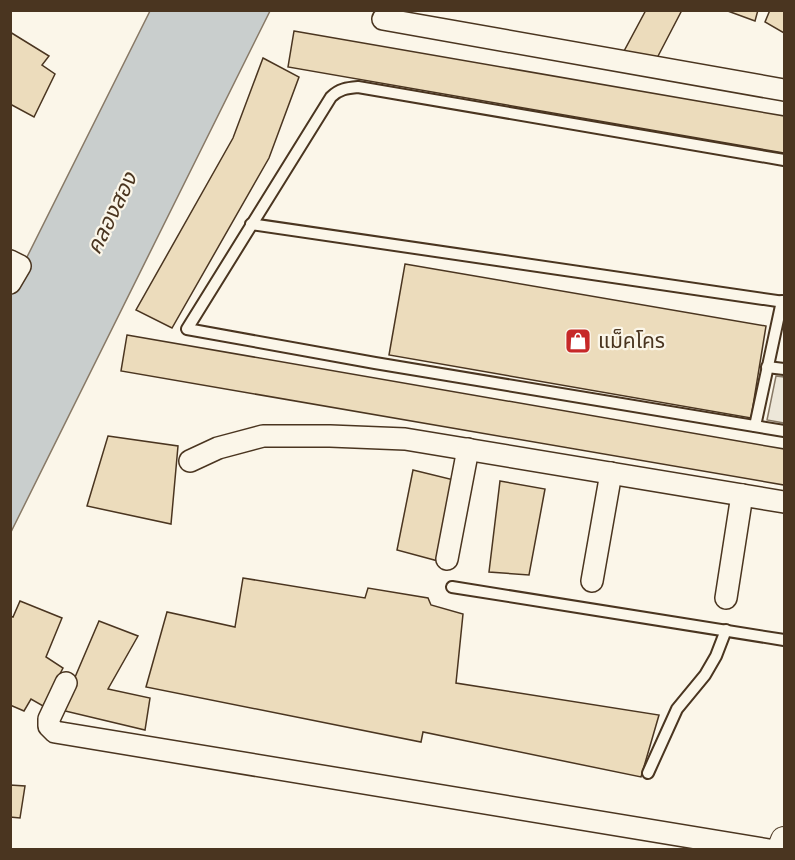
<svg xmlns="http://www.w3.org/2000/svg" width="795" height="860" font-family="'DM Sans','Noto Sans Thai',sans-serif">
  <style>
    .parking { fill: #ede7d9; stroke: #887966; stroke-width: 1.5 }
    .water { fill: #c9cecd; stroke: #887966; stroke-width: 1.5 }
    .building { fill: #ecdcbc; stroke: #4a3520; stroke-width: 1.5 }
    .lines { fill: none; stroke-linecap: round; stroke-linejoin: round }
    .service-casing { stroke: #4a3520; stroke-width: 14 }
    .minor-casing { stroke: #4a3520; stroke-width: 24 }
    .tertiary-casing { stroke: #4a3520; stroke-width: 28 }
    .service { stroke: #fbf6e9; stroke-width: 10 }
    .minor { stroke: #fbf6e9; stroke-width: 21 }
    .tertiary { stroke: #fbf6e9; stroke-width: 26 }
    .labels { text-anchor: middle; stroke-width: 4.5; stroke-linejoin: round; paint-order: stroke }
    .poi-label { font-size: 21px; fill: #4a3520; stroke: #fbf6e9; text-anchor: start }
    .water-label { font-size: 22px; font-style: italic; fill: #4a3520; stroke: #fbf6e9 }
  </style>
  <rect width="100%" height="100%" fill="#fbf6e9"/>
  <polygon class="parking" points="776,376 784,377 784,423 767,420"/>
  <polygon class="water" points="150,11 270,11 11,532 10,291"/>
  <g class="building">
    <polygon points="646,10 682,10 656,60 623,53"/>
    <polygon points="725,10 758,10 755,21"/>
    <polygon points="770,10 784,10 784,33 765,22"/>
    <polygon points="294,31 784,116 784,153 288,67"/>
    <polygon points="10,32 49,56 42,65 55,74 34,117 10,104"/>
    <polygon points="263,58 299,77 269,158 172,328 136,310 233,138"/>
    <polygon points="405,264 766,326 751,418 389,355"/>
    <polygon points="127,335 784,449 784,485 121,371"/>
    <polygon points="108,436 178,446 171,524 87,506"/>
    <polygon points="413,470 454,480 438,561 397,550"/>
    <polygon points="500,481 545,489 529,575 489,572"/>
    <polygon points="243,578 365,598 368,588 428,598 431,605 463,614 456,683 659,715 641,777 423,732 421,742 146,687 167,612 235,627"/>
    <polygon points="20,601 62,618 46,657 63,668 43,706 31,699 24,711 10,705 10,616 13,617"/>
    <polygon points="99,621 138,636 108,689 150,698 145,730 61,710"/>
    <polygon points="10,785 25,786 20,818 10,817"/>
  </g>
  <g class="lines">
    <defs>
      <g id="service">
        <path d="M 784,160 L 358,87 C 347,88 339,89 331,97 L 187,329 L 375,363 L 784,431"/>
        <polyline points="251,224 784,302"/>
        <polyline points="767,367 784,369"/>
        <polyline points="755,426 782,301"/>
        <polyline points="452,587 784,640"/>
        <polyline points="648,773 677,709 705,675 716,656 726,630"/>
      </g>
      <g id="minor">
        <polyline points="383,19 784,90"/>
        <polyline points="10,261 20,266 10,283"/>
        <polyline points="190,461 218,448 263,436 330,436 405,439 784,502"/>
        <polyline points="447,559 468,449"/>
        <polyline points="592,581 611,473"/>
        <polyline points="726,598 742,495"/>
        <polyline points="66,683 49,719 49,726 55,732 769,850"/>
      </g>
      <polyline id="tertiary" points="780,850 784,840"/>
    </defs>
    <use href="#service" class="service-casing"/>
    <use href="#minor" class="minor-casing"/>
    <use href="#tertiary" class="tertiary-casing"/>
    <use href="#service" class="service"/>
    <use href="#minor" class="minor"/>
    <use href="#tertiary" class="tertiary"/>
  </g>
  <defs>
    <symbol id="shop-square" viewBox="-11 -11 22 22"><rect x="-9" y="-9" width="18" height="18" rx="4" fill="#c62828" stroke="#fbf6e9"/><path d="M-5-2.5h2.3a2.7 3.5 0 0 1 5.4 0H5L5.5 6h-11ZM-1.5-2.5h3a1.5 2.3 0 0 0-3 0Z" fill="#fff"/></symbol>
  </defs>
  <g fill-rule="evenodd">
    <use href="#shop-square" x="563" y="326" width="30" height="30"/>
  </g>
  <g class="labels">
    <g class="poi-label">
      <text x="598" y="348">แม็คโคร</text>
    </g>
    <g class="water-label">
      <text transform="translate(111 213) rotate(-64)" y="8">คลองสอง</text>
    </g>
  </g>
  <rect width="795" height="860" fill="none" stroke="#4a3520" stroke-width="24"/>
</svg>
